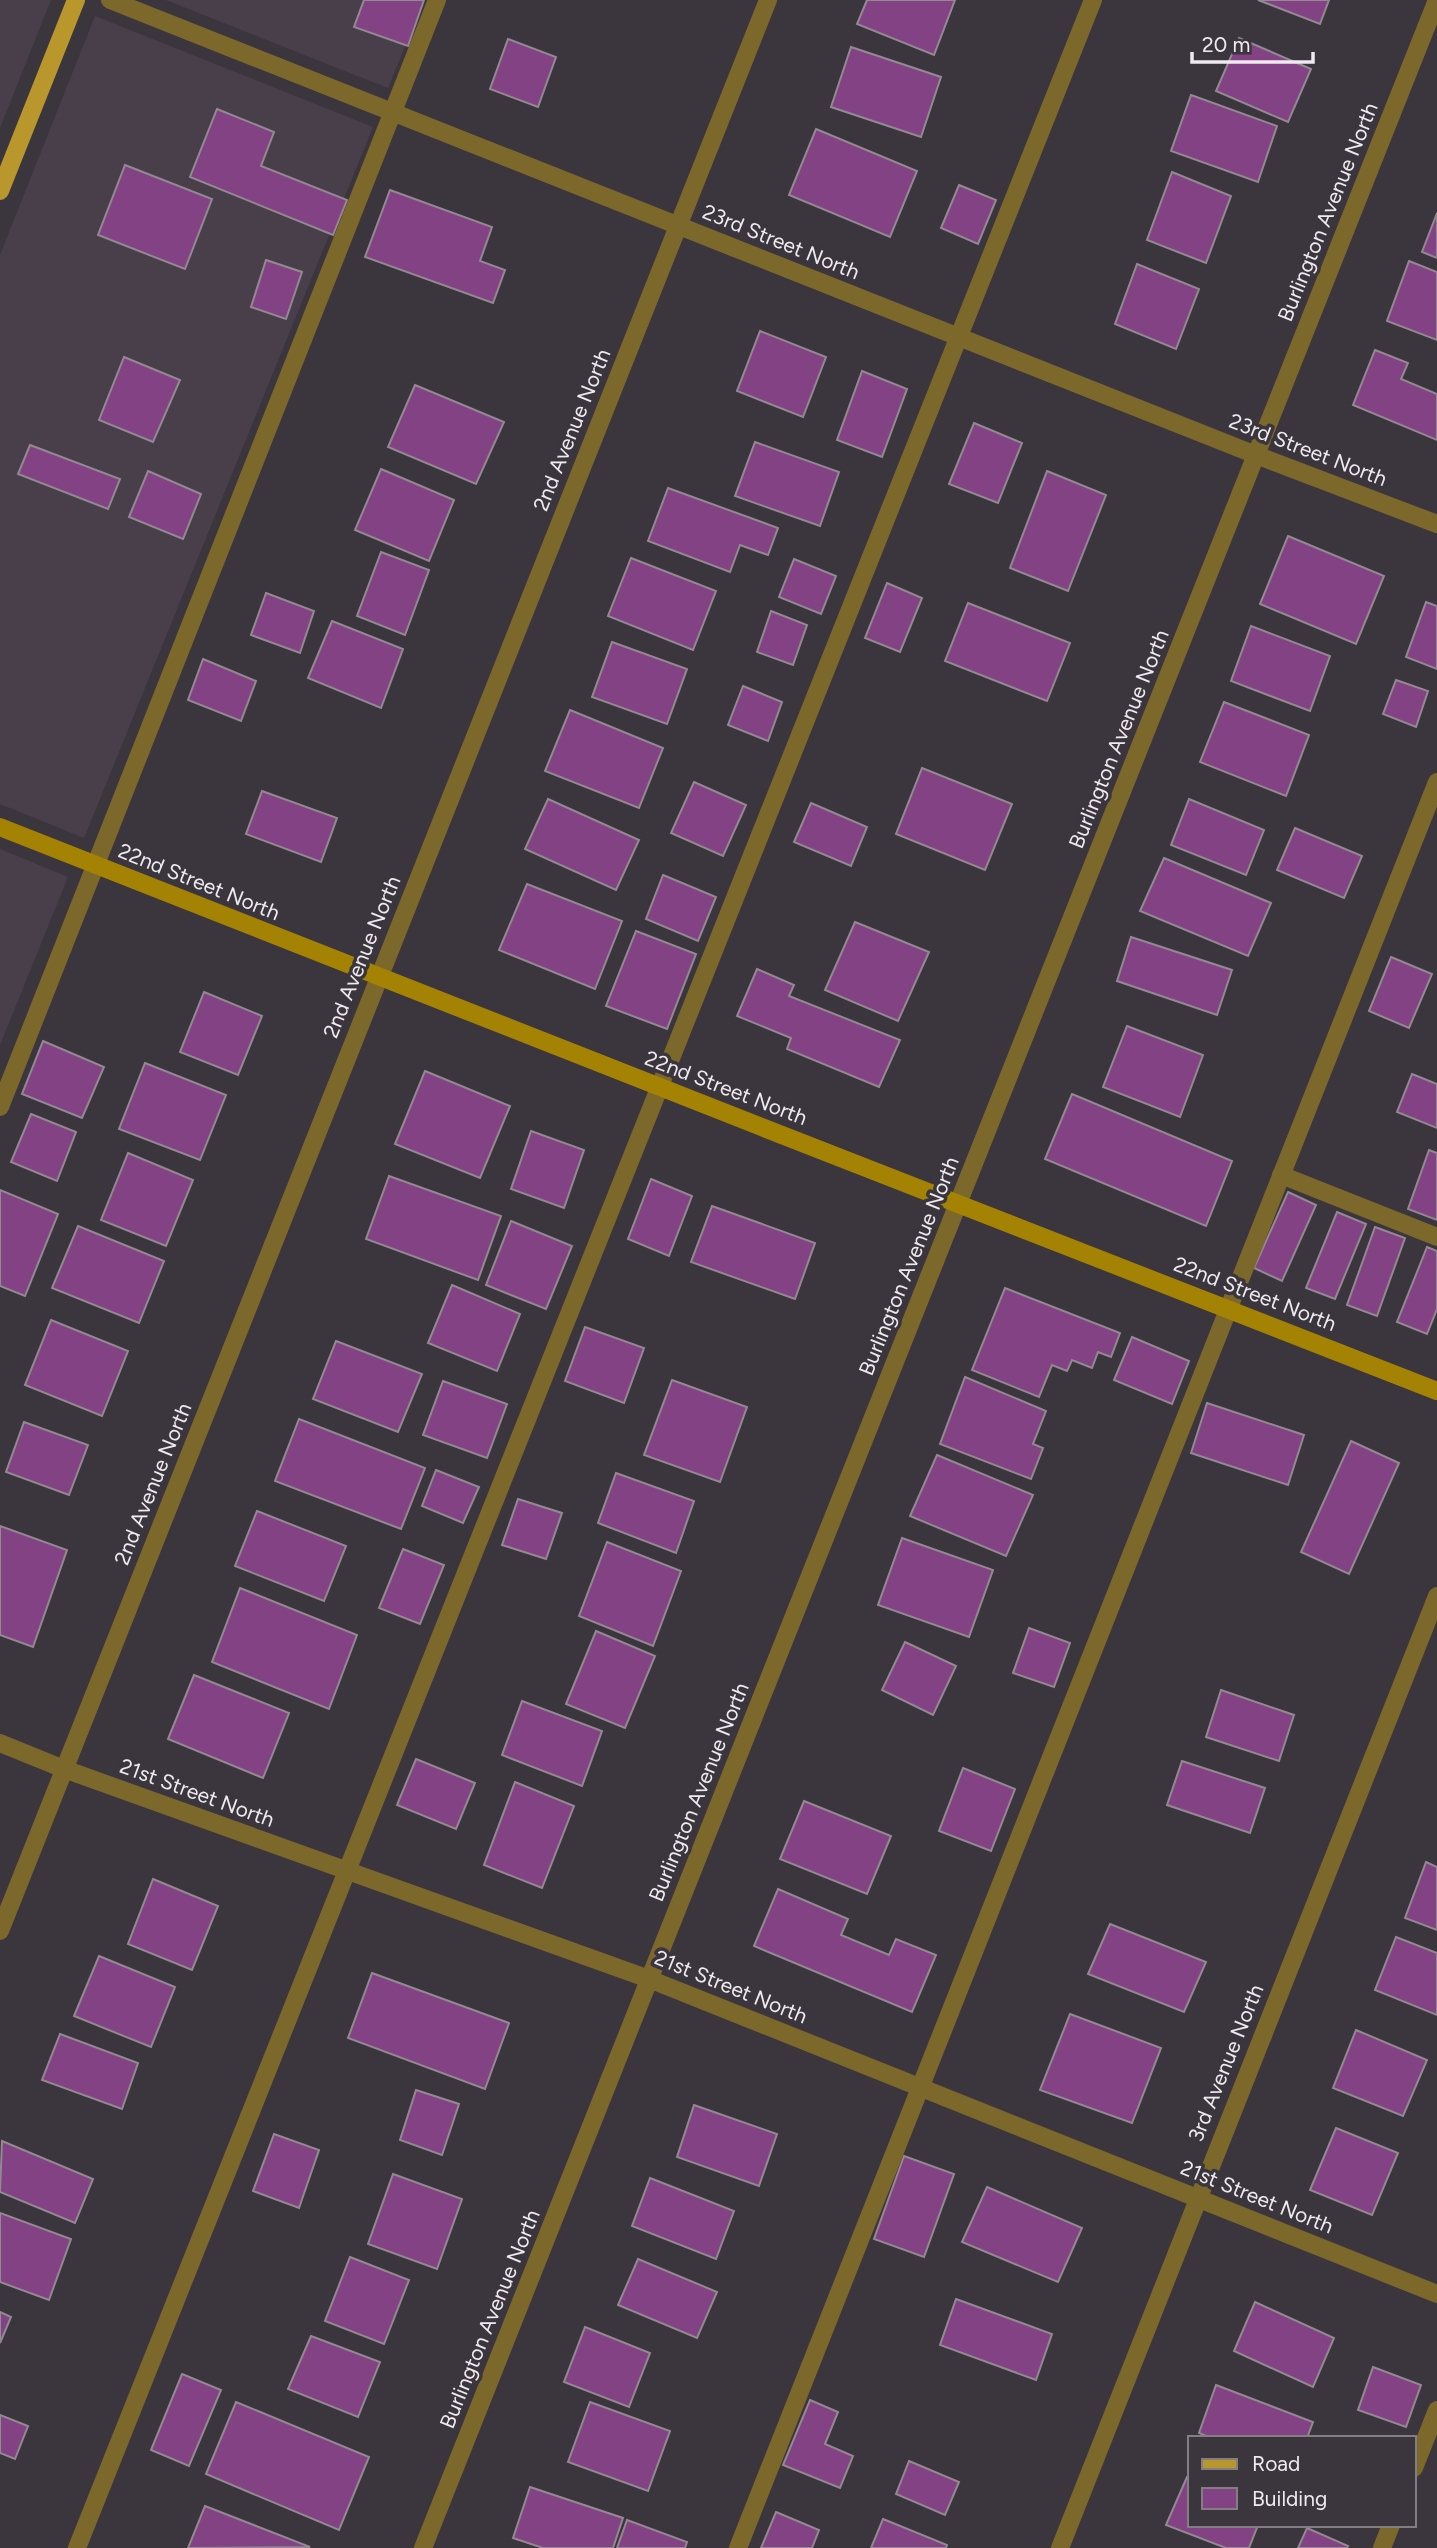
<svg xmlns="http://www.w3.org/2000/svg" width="1437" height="2548" font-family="Figtree,sans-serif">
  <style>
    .built { fill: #493f4b }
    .building { fill: #834284; stroke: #928991; stroke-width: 2 }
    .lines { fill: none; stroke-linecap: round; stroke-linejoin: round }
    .lane { stroke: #7d682c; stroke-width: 18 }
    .street { stroke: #7d682c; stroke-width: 18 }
    .secondary { stroke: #a48203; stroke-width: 18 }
    .primary { stroke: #ba972c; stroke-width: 18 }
    .labels { text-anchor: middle; stroke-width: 7; stroke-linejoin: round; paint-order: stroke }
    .street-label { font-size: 21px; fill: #eeeaee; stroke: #3b353d }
  </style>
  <rect width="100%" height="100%" fill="#3b353d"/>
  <g class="built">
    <polygon points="0,0 51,0 0,128"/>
    <polygon points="166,0 424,0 388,88"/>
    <polygon points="95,16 373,127 84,838 0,804 0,255"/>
    <polygon points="0,849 68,877 0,1045"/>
  </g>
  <g class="building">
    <polygon points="364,0 424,0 408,46 354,27"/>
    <polygon points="867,0 955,0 934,55 857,24"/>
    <polygon points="1258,0 1329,0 1320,24"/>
    <polygon points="1239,38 1311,69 1288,122 1216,91"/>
    <polygon points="508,39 556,57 538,107 490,89"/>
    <polygon points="851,47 941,77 921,137 831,107"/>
    <polygon points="1191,95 1277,126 1258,182 1171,151"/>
    <polygon points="217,109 274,132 261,166 347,200 333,235 190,177"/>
    <polygon points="816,129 917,171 890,237 789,195"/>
    <polygon points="125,165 212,199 185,269 98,235"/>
    <polygon points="1172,172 1231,196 1206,263 1147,240"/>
    <polygon points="959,185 996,200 978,244 941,228"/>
    <polygon points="390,190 492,227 480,261 505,270 493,303 365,257"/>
    <polygon points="1437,213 1437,258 1422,252"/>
    <polygon points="266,260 302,272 286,319 251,307"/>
    <polygon points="1409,261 1437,272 1437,340 1387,321"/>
    <polygon points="1137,264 1199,289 1176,349 1115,324"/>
    <polygon points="760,331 826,357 803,417 737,391"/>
    <polygon points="1375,350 1408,363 1401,379 1437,394 1437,440 1353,405"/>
    <polygon points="124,357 180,380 153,442 99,420"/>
    <polygon points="862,371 907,389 882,457 837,440"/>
    <polygon points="415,385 504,422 476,484 388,447"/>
    <polygon points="974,423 1022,443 998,503 949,484"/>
    <polygon points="755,442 839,472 820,526 735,496"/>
    <polygon points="30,445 120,479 108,509 18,474"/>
    <polygon points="381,469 454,500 429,561 355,530"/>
    <polygon points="148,471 201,494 183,539 129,517"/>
    <polygon points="1047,471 1106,495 1068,591 1010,568"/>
    <polygon points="668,488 778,528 768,555 740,545 730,572 648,541"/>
    <polygon points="1288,536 1384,576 1356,644 1260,604"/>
    <polygon points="381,552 429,570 405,635 357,616"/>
    <polygon points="631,558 716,591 693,650 608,616"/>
    <polygon points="794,559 836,576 821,614 779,597"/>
    <polygon points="887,583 922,598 900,652 865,638"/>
    <polygon points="266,593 314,611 300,653 251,635"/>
    <polygon points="1426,602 1437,606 1437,669 1406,657"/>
    <polygon points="968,603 1070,643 1047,701 945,661"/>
    <polygon points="771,611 807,625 793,665 757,652"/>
    <polygon points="332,621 403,649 381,708 308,678"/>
    <polygon points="1251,626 1330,656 1310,711 1231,681"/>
    <polygon points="612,642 687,669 667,724 592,697"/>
    <polygon points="203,659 256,681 241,721 188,700"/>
    <polygon points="1396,680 1428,691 1416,727 1383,714"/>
    <polygon points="743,686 782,702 768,741 728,725"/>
    <polygon points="1224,702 1309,735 1286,796 1200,762"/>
    <polygon points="570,710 663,748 639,808 545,771"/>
    <polygon points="922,768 1012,804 985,870 896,834"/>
    <polygon points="694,782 746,805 723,856 671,833"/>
    <polygon points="262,791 337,818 321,862 246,834"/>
    <polygon points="548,799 639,840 616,890 525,849"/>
    <polygon points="1189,799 1264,830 1246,875 1171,845"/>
    <polygon points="811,803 867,827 851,866 794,842"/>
    <polygon points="1295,828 1362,856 1344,898 1277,870"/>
    <polygon points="1164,858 1271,903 1248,956 1140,911"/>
    <polygon points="663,875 716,897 698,941 646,919"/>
    <polygon points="527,884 622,921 595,989 499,950"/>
    <polygon points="855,922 929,952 898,1021 825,990"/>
    <polygon points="636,931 696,954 667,1029 606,1006"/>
    <polygon points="1131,937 1232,970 1217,1015 1117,981"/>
    <polygon points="1391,957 1432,974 1409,1028 1369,1011"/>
    <polygon points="757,969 794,985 789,996 900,1040 879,1087 787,1049 791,1038 737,1016"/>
    <polygon points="204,992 262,1016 238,1075 180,1052"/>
    <polygon points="1127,1026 1203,1055 1180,1117 1103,1087"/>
    <polygon points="43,1041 104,1067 82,1118 22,1094"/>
    <polygon points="145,1063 226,1095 200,1160 119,1129"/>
    <polygon points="425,1071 510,1106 480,1178 395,1144"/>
    <polygon points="1412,1074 1437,1084 1437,1128 1397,1112"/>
    <polygon points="1072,1094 1232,1161 1206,1226 1045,1159"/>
    <polygon points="31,1114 76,1132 57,1181 11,1162"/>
    <polygon points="531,1131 584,1150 564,1208 511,1189"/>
    <polygon points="1429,1150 1437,1153 1437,1220 1408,1209"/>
    <polygon points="128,1153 193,1180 166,1246 101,1220"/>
    <polygon points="389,1176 501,1216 478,1280 366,1239"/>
    <polygon points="651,1179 692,1196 669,1256 628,1239"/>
    <polygon points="0,1190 58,1214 25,1296 0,1286"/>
    <polygon points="1288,1192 1316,1205 1282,1281 1254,1268"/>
    <polygon points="712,1206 815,1243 795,1299 691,1262"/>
    <polygon points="1337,1212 1366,1224 1335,1299 1306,1288"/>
    <polygon points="511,1221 572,1246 546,1309 486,1285"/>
    <polygon points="78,1226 164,1261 139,1323 52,1288"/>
    <polygon points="1375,1227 1405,1238 1377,1316 1347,1305"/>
    <polygon points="1427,1247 1437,1251 1437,1309 1427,1334 1397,1322"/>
    <polygon points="452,1285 520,1314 497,1371 428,1343"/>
    <polygon points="1005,1288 1120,1333 1111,1357 1098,1352 1092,1368 1072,1360 1067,1371 1052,1365 1039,1397 972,1370"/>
    <polygon points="51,1320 128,1351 102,1416 25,1385"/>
    <polygon points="585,1327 644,1348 624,1403 565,1381"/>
    <polygon points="1132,1337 1189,1361 1172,1404 1114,1380"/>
    <polygon points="336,1341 422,1374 398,1432 313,1399"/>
    <polygon points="965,1377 1046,1411 1033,1444 1043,1448 1031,1479 940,1444"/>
    <polygon points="672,1380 747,1407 720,1482 644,1455"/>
    <polygon points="443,1381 507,1404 487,1458 423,1435"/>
    <polygon points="1207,1403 1304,1435 1288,1485 1191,1453"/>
    <polygon points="299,1419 425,1468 401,1529 275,1481"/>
    <polygon points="24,1422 88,1445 69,1495 6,1472"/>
    <polygon points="1351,1441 1399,1463 1349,1574 1301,1552"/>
    <polygon points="937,1455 1033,1495 1006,1556 910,1516"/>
    <polygon points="436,1470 479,1487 463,1523 422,1506"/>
    <polygon points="616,1473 694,1501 676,1553 598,1523"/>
    <polygon points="518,1499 562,1513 546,1559 502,1545"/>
    <polygon points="257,1511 346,1546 324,1601 235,1566"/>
    <polygon points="0,1526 67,1550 33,1647 0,1635"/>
    <polygon points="902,1538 993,1570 969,1637 878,1605"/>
    <polygon points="607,1542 681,1571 653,1646 579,1616"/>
    <polygon points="403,1549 444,1565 420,1624 379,1608"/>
    <polygon points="240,1588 357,1635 329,1709 212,1662"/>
    <polygon points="1029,1628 1070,1643 1054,1687 1013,1673"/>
    <polygon points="596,1631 655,1656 625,1728 566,1704"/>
    <polygon points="905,1642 956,1666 933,1715 882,1690"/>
    <polygon points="194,1675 289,1713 263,1778 168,1739"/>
    <polygon points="1221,1690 1294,1715 1279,1761 1206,1737"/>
    <polygon points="522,1701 602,1731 582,1786 502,1755"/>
    <polygon points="416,1759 475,1783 456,1829 397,1805"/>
    <polygon points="1182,1761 1265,1788 1250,1833 1167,1805"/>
    <polygon points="963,1768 1015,1789 991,1851 939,1831"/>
    <polygon points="515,1782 574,1806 542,1888 484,1865"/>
    <polygon points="804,1801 891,1836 867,1894 780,1859"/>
    <polygon points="1426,1862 1437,1867 1437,1930 1405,1918"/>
    <polygon points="153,1879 218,1906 192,1970 128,1944"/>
    <polygon points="778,1889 848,1919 841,1935 889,1955 896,1939 936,1955 912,2012 754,1946"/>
    <polygon points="1110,1924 1206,1962 1184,2012 1088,1974"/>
    <polygon points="1396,1937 1437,1953 1437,2015 1375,1990"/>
    <polygon points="99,1956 175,1987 151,2047 74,2016"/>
    <polygon points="372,1973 509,2023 485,2089 348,2038"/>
    <polygon points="1070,2014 1161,2048 1132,2123 1040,2090"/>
    <polygon points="1356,2030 1427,2060 1403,2116 1333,2088"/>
    <polygon points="60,2034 138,2063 122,2109 42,2080"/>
    <polygon points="416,2090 459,2104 442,2155 400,2140"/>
    <polygon points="694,2105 777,2134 759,2186 677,2157"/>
    <polygon points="1336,2128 1398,2153 1372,2215 1310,2190"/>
    <polygon points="274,2134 319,2150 299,2208 253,2191"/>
    <polygon points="2,2141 93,2179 75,2223 0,2192"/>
    <polygon points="904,2156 954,2174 924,2257 874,2239"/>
    <polygon points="393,2174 462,2199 437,2269 368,2244"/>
    <polygon points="650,2178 734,2211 716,2259 632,2226"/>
    <polygon points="987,2187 1082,2228 1058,2282 962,2242"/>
    <polygon points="0,2213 71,2239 49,2300 0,2282"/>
    <polygon points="350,2257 409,2280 384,2344 325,2321"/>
    <polygon points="638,2259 717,2292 697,2338 618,2305"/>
    <polygon points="956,2299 1052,2334 1036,2380 940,2345"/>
    <polygon points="1255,2302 1334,2338 1313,2387 1234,2351"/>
    <polygon points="0,2312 11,2317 0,2343"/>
    <polygon points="585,2327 650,2353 629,2407 564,2382"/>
    <polygon points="311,2336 380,2362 358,2417 288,2389"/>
    <polygon points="1373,2367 1421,2385 1406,2427 1358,2410"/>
    <polygon points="182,2374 221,2390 189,2466 151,2450"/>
    <polygon points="1216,2385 1313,2422 1307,2438 1211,2438 1199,2433"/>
    <polygon points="810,2400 838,2412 825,2444 853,2456 840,2488 783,2465"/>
    <polygon points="236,2402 369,2457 339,2530 206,2474"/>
    <polygon points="590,2402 670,2431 648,2491 568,2462"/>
    <polygon points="0,2415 28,2426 15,2459 0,2453"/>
    <polygon points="909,2461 959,2482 945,2515 896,2494"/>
    <polygon points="1187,2477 1190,2478 1190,2525 1258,2525 1249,2548 1226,2548 1166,2525"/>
    <polygon points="530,2487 623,2518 613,2548 543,2548 513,2538"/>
    <polygon points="205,2506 310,2547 188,2548"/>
    <polygon points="776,2512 819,2530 812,2548 761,2548"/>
    <polygon points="883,2519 947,2545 946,2548 871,2548"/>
    <polygon points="627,2520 687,2542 685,2548 617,2548"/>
    <polygon points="1307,2528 1348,2546 1347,2548 1298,2548"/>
  </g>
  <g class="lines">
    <g class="lane">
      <polyline points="0,1107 437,0"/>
      <polyline points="1281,1175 1437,1237"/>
      <polyline points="1414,2468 1437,2410"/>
      <polyline points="77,2548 1093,0"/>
      <polyline points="738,2548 1437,782"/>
      <polyline points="1382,2548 1391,2525"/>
    </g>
    <g class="street">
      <polyline points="110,0 1256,455 1437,524"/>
      <polyline points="0,1743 64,1769 649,1979 1437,2294"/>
      <polyline points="0,1931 768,0"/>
      <polyline points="423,2548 1437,0"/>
      <polyline points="1060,2548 1437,1596"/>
    </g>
    <path class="secondary" d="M 0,827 C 478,1019 958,1202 1437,1391"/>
    <polyline class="primary" points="0,191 76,0"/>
  </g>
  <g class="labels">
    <g class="street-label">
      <text transform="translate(1328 212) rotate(-68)" y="7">Burlington Avenue North</text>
      <text transform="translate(781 242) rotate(22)" y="7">23rd Street North</text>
      <text transform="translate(572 430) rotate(-68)" y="7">2nd Avenue North</text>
      <text transform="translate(1308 450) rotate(21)" y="7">23rd Street North</text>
      <text transform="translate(1119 739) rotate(-68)" y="7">Burlington Avenue North</text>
      <text transform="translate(199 882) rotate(22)" y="7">22nd Street North</text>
      <text transform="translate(362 957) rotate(-68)" y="7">2nd Avenue North</text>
      <text transform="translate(726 1088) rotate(21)" y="7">22nd Street North</text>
      <text transform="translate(909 1266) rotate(-68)" y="7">Burlington Avenue North</text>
      <text transform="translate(1255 1294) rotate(21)" y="7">22nd Street North</text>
      <text transform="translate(153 1484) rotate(-68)" y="7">2nd Avenue North</text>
      <text transform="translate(699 1792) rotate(-68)" y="7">Burlington Avenue North</text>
      <text transform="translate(197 1793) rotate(20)" y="7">21st Street North</text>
      <text transform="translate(731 1987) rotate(22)" y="7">21st Street North</text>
      <text transform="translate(1226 2063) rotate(-68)" y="7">3rd Avenue North</text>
      <text transform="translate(1257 2197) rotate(22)" y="7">21st Street North</text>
      <text transform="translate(490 2319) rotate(-68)" y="7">Burlington Avenue North</text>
    </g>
  </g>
  <rect x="1188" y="2436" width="228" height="91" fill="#3b353d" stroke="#837d84" stroke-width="2"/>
  <rect x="1202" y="2459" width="35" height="10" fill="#ba972c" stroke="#837d84" stroke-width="2"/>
  <text x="1252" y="2471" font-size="21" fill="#eeeaee">Road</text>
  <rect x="1202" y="2488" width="35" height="21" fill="#834284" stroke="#837d84" stroke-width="2"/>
  <text x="1252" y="2506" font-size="21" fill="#eeeaee">Building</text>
  <path d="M1192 52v10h121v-10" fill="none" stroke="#eeeaee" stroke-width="3.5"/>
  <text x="1202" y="52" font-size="21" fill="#eeeaee" stroke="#3b353d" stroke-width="5" paint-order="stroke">20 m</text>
</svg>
